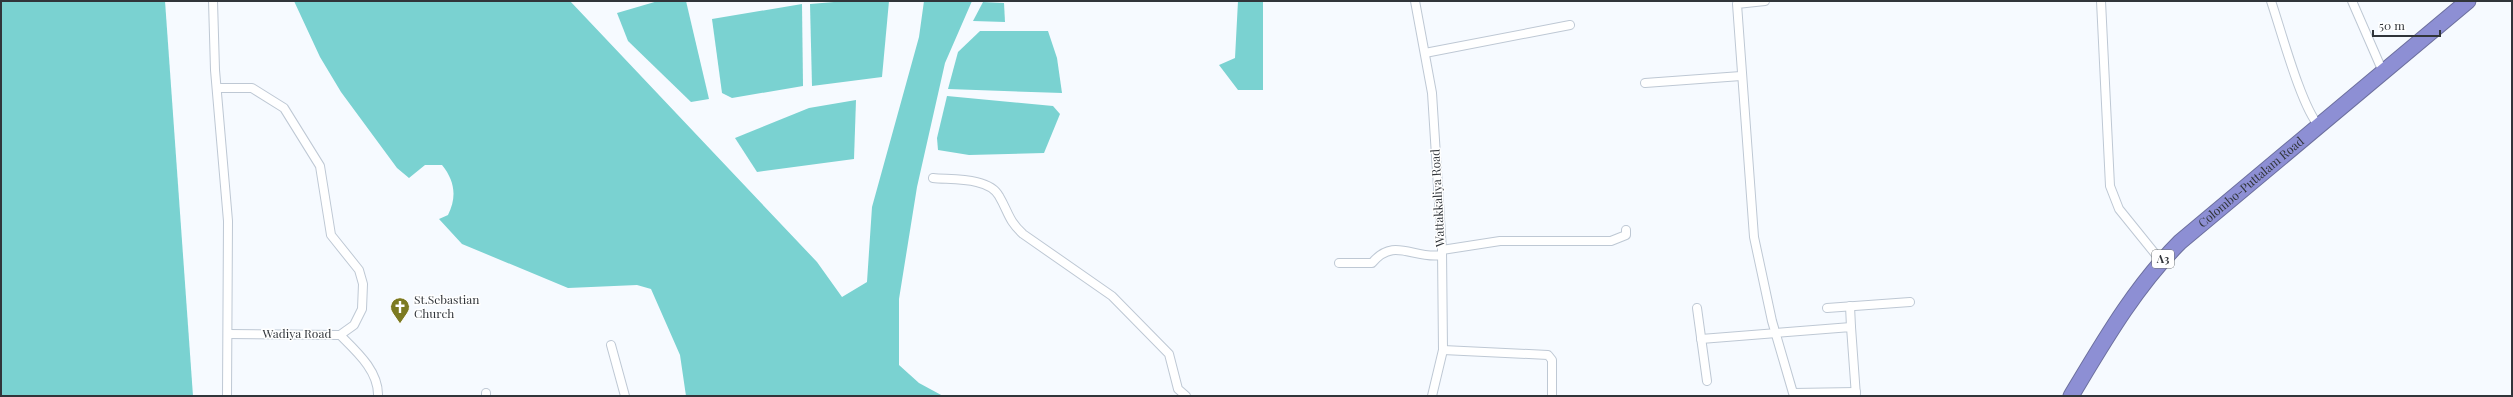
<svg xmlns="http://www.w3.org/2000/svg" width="2513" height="397" font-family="'Playfair Display',serif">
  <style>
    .water { fill: #7ad2d1 }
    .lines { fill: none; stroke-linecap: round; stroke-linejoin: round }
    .street-casing { stroke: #bec8d4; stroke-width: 10 }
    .highway-casing { stroke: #6d709e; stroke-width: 17 }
    .street { stroke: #fff; stroke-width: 8 }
    .highway { stroke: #8d8fd4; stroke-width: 15 }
    .labels { text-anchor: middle; stroke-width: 3; stroke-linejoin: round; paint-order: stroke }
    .shield { fill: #fff; stroke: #6f7275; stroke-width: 1 }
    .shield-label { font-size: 11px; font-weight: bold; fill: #31353a }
    .street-label { font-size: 12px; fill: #31353a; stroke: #fff }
    .poi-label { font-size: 12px; fill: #31353a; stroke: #fff; text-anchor: start }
  </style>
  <rect width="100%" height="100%" fill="#f6faff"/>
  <g class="water">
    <polygon points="1,1 165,1 193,396 1,396"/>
    <path d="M 294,1 L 570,1 L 817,262 L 842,297 L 867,282 L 872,207 L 919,37 L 924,1 L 972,1 L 945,63 L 917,187 L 899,299 L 899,365 L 919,383 L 943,396 L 686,396 L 680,355 L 651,289 L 637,285 L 568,288 L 462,244 L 439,219 L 448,215 C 457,197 455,181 442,165 L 425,165 L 409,178 L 397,168 L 341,92 L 320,57 Z"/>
    <polygon points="658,1 686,1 709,99 691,102 628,41 617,13"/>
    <polygon points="846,1 889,1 882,77 812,86 810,4"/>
    <polygon points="1238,1 1263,1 1263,90 1238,90 1219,65 1235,58"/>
    <polygon points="983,2 1004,3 1005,22 973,21"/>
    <polygon points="802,4 803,86 732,98 722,93 712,19"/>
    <polygon points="980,31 1048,31 1057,58 1062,93 948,89 958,52"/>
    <polygon points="947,96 1053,106 1060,114 1044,153 969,155 938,150 937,138"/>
    <polygon points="856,100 854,159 757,172 735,138 809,108"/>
  </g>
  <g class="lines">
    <defs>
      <g id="street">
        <polyline points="213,1 215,70 228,221 227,396"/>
        <polyline points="1415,1 1432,93 1442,250 1443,350 1432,396"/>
        <polyline points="1765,1 1737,4 1754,237 1772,321 1793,393 1856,392"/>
        <polyline points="2101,1 2110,186 2119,209 2161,261"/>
        <path d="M 2271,1 C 2281,30 2301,106 2319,126"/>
        <polyline points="2352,1 2383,72"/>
        <polyline points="1425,53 1570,25"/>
        <polyline points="1645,83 1741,76"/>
        <polyline points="217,88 252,88 284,108 320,166 331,235 359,270 363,284 362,309 354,325 340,335"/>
        <path d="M 933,178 C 952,180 989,177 999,196 C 1009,213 1008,220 1023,234 L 1112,296 L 1169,354 L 1178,389 L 1186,396"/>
        <polyline points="1442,250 1500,241 1611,241 1626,235 1626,230"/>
        <path d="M 1339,263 L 1372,263 C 1394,236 1414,260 1442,255"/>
        <polyline points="1850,306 1851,327"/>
        <polyline points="1697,308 1707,381"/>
        <polyline points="1827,308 1910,302"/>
        <path d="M 228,334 L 340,335 C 356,351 379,371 378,396"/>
        <polyline points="1701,339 1851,327 1856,396"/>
        <polyline points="611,345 625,396"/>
        <polyline points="1443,350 1548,355 1552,360 1552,396"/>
        <polyline points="486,393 486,396"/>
      </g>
      <g id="highway">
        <path id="s1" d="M 2071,396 C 2104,341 2135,287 2180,242 L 2468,1"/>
      </g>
    </defs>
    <use href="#street" class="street-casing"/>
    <use href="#highway" class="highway-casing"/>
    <use href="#street" class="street"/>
    <use href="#highway" class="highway"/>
  </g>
  <defs>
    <symbol id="church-pin" viewBox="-11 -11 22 30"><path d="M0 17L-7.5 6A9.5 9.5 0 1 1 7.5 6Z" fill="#7c7a21" stroke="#fff"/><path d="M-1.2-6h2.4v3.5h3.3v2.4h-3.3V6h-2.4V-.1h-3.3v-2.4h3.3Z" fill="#fff"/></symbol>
  </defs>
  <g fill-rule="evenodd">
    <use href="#church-pin" x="389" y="296" width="22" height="30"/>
  </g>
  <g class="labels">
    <rect class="shield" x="2152" y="250" width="22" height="18" rx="3"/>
    <g class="shield-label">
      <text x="2163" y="263">A3</text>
    </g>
    <g class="street-label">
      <text dy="4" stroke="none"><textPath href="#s1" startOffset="282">Colombo-Puttalam Road</textPath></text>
      <text transform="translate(1438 198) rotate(-93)" y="4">Wattakkaliya Road</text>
      <text x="297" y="338">Wadiya Road</text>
    </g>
    <g class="poi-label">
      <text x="414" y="304">St.Sebastian<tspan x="414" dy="14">Church</tspan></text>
    </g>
  </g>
  <rect width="2513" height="397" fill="none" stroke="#31353a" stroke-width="4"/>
  <path d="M2373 30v6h67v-6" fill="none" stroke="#31353a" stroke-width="2"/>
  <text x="2379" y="30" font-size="12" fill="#31353a" stroke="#ffffff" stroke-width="3" paint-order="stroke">50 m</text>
</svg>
